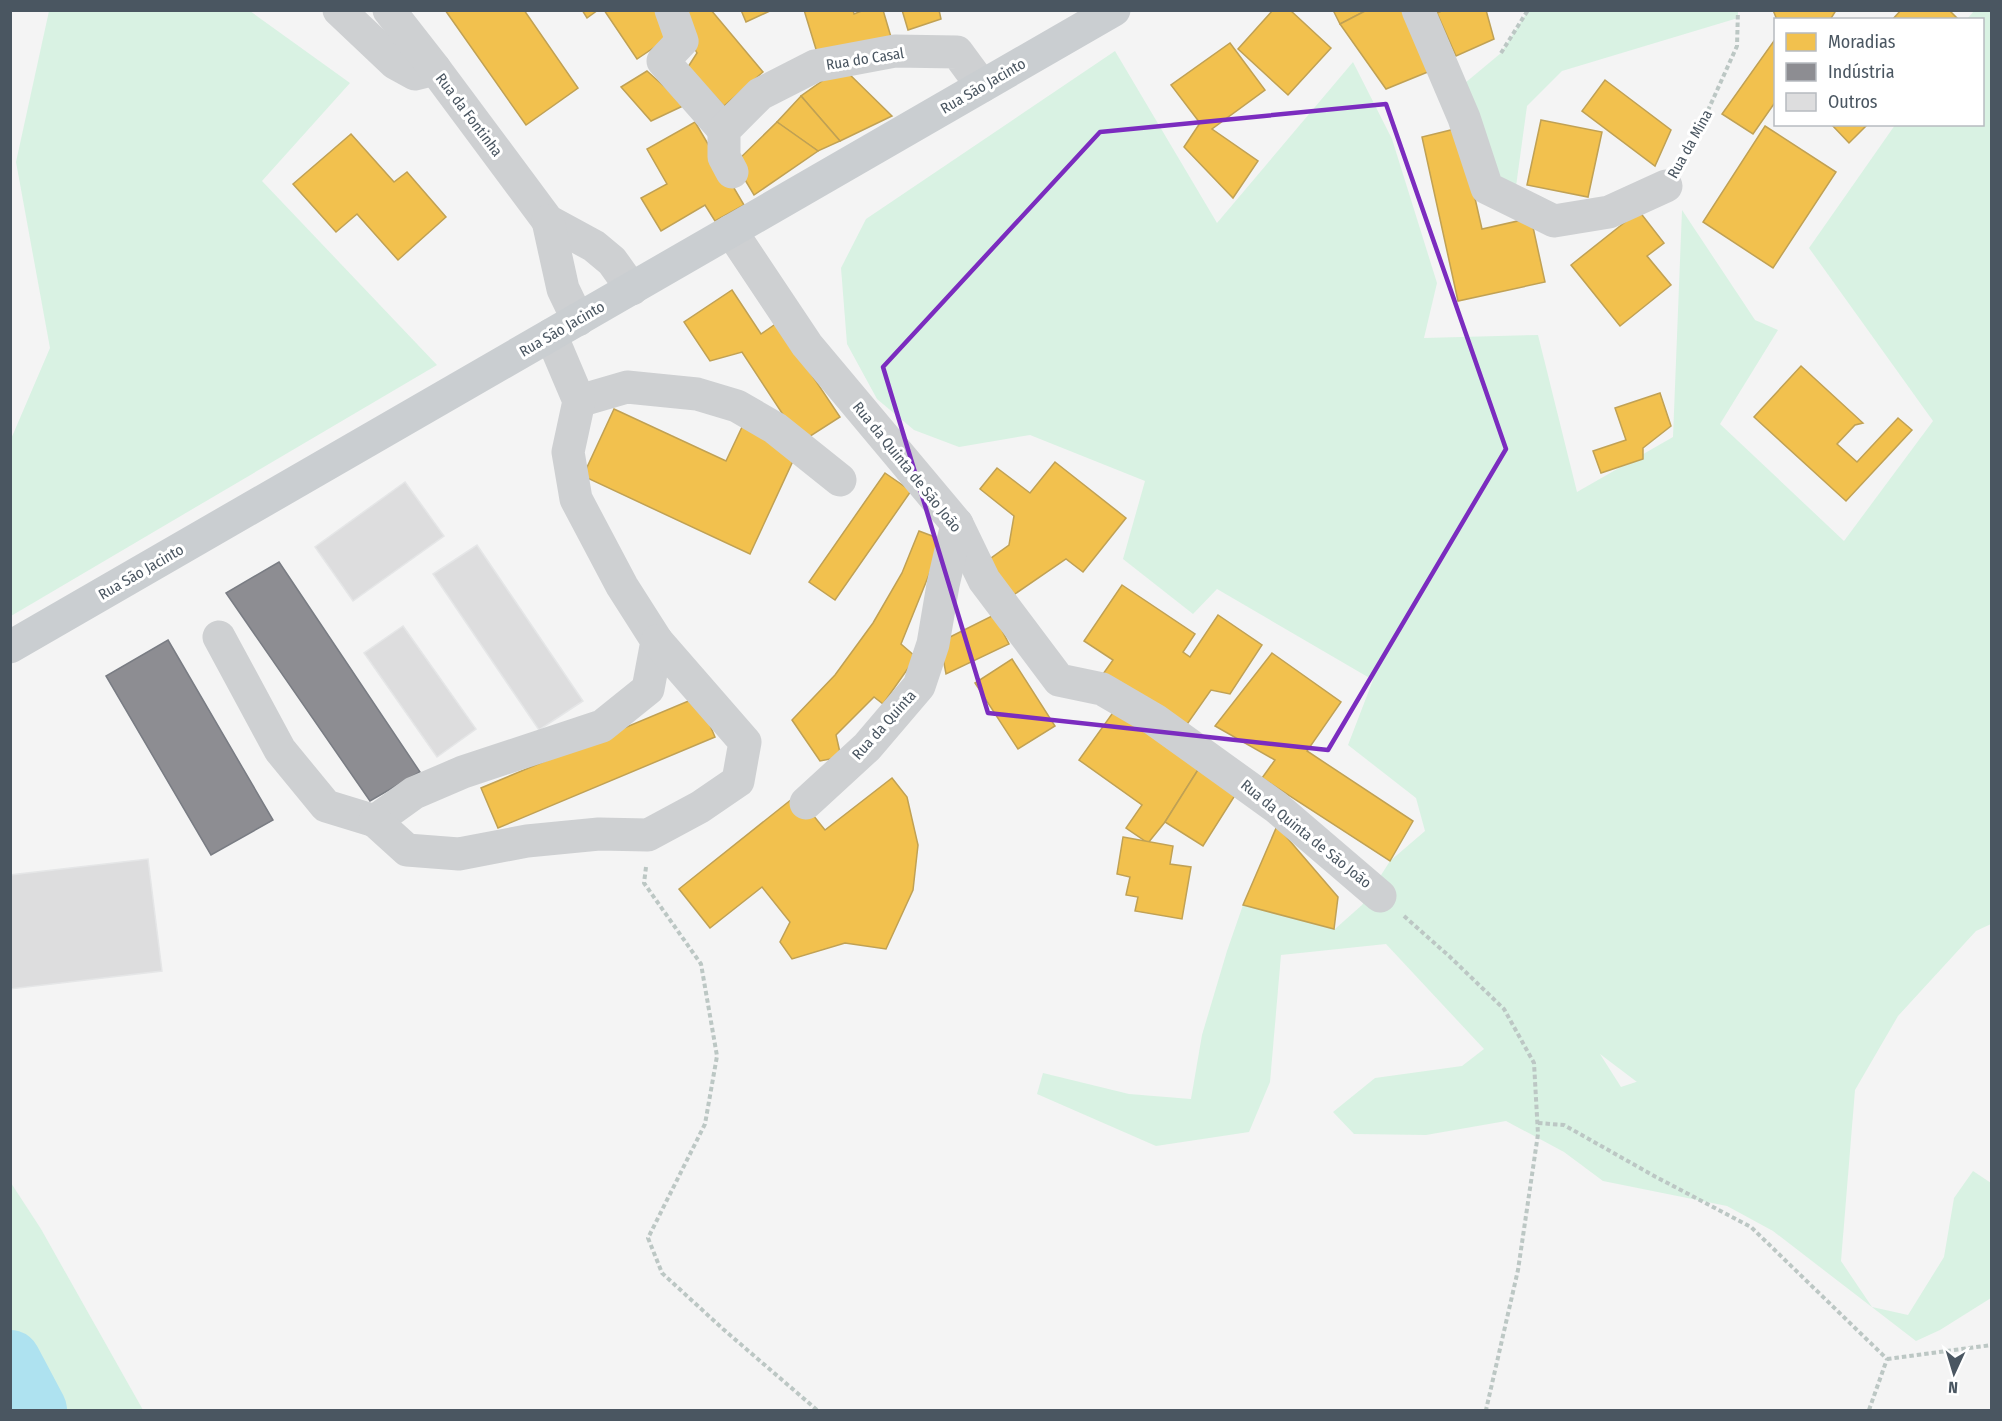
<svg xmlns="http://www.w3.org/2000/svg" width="2002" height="1421" font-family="'Fira Sans Condensed',sans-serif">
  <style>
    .green { fill: #d9f2e3; fill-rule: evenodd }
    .homes { fill: #f2c14e; stroke: #c0a154; stroke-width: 1.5 }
    .industry { fill: #8d8d92; stroke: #797c83; stroke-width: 1.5 }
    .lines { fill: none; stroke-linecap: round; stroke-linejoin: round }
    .river { stroke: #aee2f0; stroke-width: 62 }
    .building { fill: #ddddde; stroke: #e5e6e7; stroke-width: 1.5 }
    .path { stroke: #bcc7c4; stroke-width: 4; stroke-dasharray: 4.5 3; stroke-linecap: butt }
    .minor { stroke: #ced0d2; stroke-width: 33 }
    .major { stroke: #caced1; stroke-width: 33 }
    .marked { fill: none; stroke: #7b2cbf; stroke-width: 4.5; stroke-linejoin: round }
    .labels { text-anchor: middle; stroke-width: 6; stroke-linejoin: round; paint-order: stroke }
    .street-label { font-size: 15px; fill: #4a5661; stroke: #fff }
  </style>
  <rect width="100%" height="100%" fill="#f4f4f4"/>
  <g class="green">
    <polygon points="49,11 250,11 350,83 262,181 437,365 11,616 11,439 50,348 16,162"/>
    <polygon points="1528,11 1738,11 1738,18 1562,71 1527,106 1514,201 1453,93 1501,53"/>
    <path d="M 1974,11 L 1991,11 L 1991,924 L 1976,931 L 1898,1016 L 1855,1090 L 1841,1261 L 1872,1307 L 1908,1315 L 1944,1257 L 1954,1198 L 1973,1171 L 1991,1183 L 1991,1298 L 1940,1330 L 1916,1341 L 1773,1231 L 1727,1206 L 1603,1181 L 1564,1152 L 1506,1121 L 1426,1135 L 1354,1134 L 1333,1112 L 1375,1078 L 1462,1066 L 1484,1049 L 1386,944 L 1281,955 L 1270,1082 L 1249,1132 L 1156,1146 L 1037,1094 L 1043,1073 L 1129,1094 L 1191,1099 L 1202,1035 L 1227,951 L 1243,905 L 1335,929 L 1362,905 L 1390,861 L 1425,831 L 1416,798 L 1348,745 L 1373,680 L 1217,589 L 1193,614 L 1123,559 L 1145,481 L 1030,435 L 959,447 L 914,430 L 877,399 L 847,344 L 841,268 L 866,219 L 1115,51 L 1217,223 L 1353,62 L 1392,139 L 1437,283 L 1424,338 L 1538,335 L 1577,492 L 1673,437 L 1682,210 L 1755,320 L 1778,330 L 1720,424 L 1844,541 L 1933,421 L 1809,248 L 1895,125 L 1982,124 L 1982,20 L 1967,19 ZM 1600,1054 L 1637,1082 L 1636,1082 L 1621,1087 Z"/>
    <polygon points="11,1183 41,1229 143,1410 11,1410"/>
  </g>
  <g class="homes">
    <polygon points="445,10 524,10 578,88 526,125"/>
    <polygon points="582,10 598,10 587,18"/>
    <polygon points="604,10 663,10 677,32 637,59"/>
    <polygon points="676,10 711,10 763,72 724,106 688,67 697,53 674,12"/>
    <polygon points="741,10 772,10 746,22"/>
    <polygon points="804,10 853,10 854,14 864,10 883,10 891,37 819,59"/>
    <polygon points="902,10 939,10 941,19 908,30"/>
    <polygon points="1273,10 1290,10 1331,48 1288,95 1238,49"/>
    <polygon points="1333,10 1367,10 1340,24"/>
    <polygon points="1367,10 1409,10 1435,69 1386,89 1340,24"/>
    <polygon points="1444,10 1486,10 1494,39 1456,56 1437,13"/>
    <polygon points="1773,10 1834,10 1835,12 1830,20 1777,20"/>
    <polygon points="1901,10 1949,10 1959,20 1892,20"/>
    <polygon points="1776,38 1776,101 1753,134 1722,114"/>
    <polygon points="1230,43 1265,90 1212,129 1258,161 1233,198 1184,147 1200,123 1171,85"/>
    <polygon points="842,67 892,116 840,141 801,96"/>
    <polygon points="647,71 685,105 651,121 621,87"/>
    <polygon points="1605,80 1671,130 1655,166 1582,111"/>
    <polygon points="801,96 840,141 818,151 777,122"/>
    <polygon points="1541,120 1602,132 1588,197 1527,185"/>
    <polygon points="695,122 744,205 715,221 705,205 661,231 641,198 667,184 647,149"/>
    <polygon points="777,122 818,151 754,195 735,163"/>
    <polygon points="1831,124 1868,124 1849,143"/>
    <polygon points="1765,126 1836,172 1773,268 1703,222"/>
    <polygon points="1459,128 1482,229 1531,218 1545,282 1458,301 1422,137"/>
    <polygon points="351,134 394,182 407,172 446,217 398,260 357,214 336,232 293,184"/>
    <polygon points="1639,211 1664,243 1647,256 1671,285 1620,326 1571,265"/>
    <polygon points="732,290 761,334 777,323 840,417 801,442 742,352 710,361 684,322"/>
    <polygon points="1801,366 1863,423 1855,425 1837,444 1857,462 1898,418 1912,430 1846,501 1754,417"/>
    <polygon points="1660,393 1671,426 1643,448 1643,459 1601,473 1593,451 1626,440 1615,408"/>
    <polygon points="614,409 726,461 743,425 798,450 750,554 583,476"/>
    <polygon points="1055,462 1126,518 1083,572 1066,559 1012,596 987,561 1009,545 1014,516 980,489 997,468 1030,493"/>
    <polygon points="885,473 911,491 835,600 809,582"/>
    <polygon points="919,531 943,540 901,644 916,657 883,704 874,697 836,735 841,757 820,761 792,720 835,675 873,623 902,573"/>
    <polygon points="1122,585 1195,634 1183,652 1190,657 1218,615 1262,645 1230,694 1211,690 1183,730 1103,674 1113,660 1084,641"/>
    <polygon points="994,615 1009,644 946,674 940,642"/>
    <polygon points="1272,653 1341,702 1307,751 1413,821 1390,861 1262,778 1275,760 1215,726"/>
    <polygon points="1012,659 1055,726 1018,749 975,683"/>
    <polygon points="698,697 715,737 498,828 481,788"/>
    <polygon points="1117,707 1201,765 1165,822 1148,843 1126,828 1142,805 1079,760"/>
    <polygon points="1201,765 1239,789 1203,846 1165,822"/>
    <polygon points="892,778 907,797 918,845 913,890 886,949 845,943 792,959 780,942 790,922 762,887 710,928 679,889 797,795 825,830"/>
    <polygon points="1277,826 1338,897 1334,929 1243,905"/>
    <polygon points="1123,837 1173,846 1170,864 1191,867 1182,919 1135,911 1138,897 1126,895 1130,877 1117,874"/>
  </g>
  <g class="industry">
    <polygon points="279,562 420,772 370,801 226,593"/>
    <polygon points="168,640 273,820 211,855 106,676"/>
  </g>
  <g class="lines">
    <polyline class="river" points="10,1361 36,1410"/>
  </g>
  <g class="building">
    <polygon points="405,482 444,536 353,601 315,547"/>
    <polygon points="477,545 583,701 539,730 433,574"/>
    <polygon points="403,626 476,729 437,757 364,653"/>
    <polygon points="148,859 162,971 10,989 10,875"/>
  </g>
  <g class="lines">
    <g class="path">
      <polyline points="1501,53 1528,10"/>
      <polyline points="1683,157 1705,117 1737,46 1738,10"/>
      <polyline points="646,867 644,883 701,964 717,1056 705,1124 648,1238 662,1273 723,1329 817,1410"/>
      <polyline points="1404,916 1449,956 1504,1009 1534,1063 1538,1134 1518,1270 1486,1410"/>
      <polyline points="1538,1123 1564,1125 1656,1177 1751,1227 1887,1359"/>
      <polyline points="1887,1359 1992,1345"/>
      <polyline points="1869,1410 1887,1359"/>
    </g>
    <g class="minor">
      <polyline points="339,10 395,63 415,74 435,69"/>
      <polyline points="389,10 435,69 548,221 594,246 612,261 632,289"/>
      <polyline points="671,10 682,41 663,61 724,130"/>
      <polyline points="1418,10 1464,118 1487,188 1554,221 1609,212 1666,186"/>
      <polyline points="732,172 724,157 724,130 760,94 815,66 895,51 957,52 982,86"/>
      <polyline points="548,221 563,289 578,320"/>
      <polyline points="731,231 807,345 957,524 984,580 1059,680 1102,689 1155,720 1276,807 1380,896"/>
      <polyline points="579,401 627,387 697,394 737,406 775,428 840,480"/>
      <polyline points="219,637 280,750 326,806 375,821 414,793 463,772 602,726 648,689 657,641 622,586 576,499 568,452 579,401 551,335"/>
      <polyline points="806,803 867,747 919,686 933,644 943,585 957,524"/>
      <polyline points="375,821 407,850 459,854 527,841 599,834 648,835 700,807 738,781 745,742 657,641"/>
    </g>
    <polyline class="major" points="10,647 1114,10"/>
  </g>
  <path class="marked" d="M 1386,104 L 1506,449 L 1328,750 L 988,713 L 883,367 L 1100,132 Z"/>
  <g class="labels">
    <g class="street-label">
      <text transform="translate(865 59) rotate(-9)" y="5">Rua do Casal</text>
      <text transform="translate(983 86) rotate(-30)" y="5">Rua São Jacinto</text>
      <text transform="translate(469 115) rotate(53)" y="5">Rua da Fontinha</text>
      <text transform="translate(1690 144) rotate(-61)" y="5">Rua da Mina</text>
      <text transform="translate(562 329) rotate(-30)" y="5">Rua São Jacinto</text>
      <text transform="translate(907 467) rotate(51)" y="5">Rua da Quinta de São João</text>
      <text transform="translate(141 572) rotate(-30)" y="5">Rua São Jacinto</text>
      <text transform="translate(884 725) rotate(-48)" y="5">Rua da Quinta</text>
      <text transform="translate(1306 834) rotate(39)" y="5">Rua da Quinta de São João</text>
    </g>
  </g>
  <rect width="2002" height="1421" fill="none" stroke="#4a5661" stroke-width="24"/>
  <rect x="1774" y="18" width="210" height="108" fill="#ffffff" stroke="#b7bbc0" stroke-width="1.5"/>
  <rect x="1786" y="33" width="30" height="18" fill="#f2c14e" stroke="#b7bbc0" stroke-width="1.5"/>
  <text x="1828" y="48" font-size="18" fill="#4a5661">Moradias</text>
  <rect x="1786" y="63" width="30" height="18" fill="#8d8d92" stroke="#b7bbc0" stroke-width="1.5"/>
  <text x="1828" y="78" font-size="18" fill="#4a5661">Indústria</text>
  <rect x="1786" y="93" width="30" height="18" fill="#ddddde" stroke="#b7bbc0" stroke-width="1.5"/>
  <text x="1828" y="108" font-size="18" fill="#4a5661">Outros</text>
  <g transform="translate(1954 1373) rotate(184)" stroke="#ffffff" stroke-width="4.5" paint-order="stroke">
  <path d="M0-4.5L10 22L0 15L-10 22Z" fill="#4a5661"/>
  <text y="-9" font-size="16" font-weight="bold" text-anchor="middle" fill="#4a5661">N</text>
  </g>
</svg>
